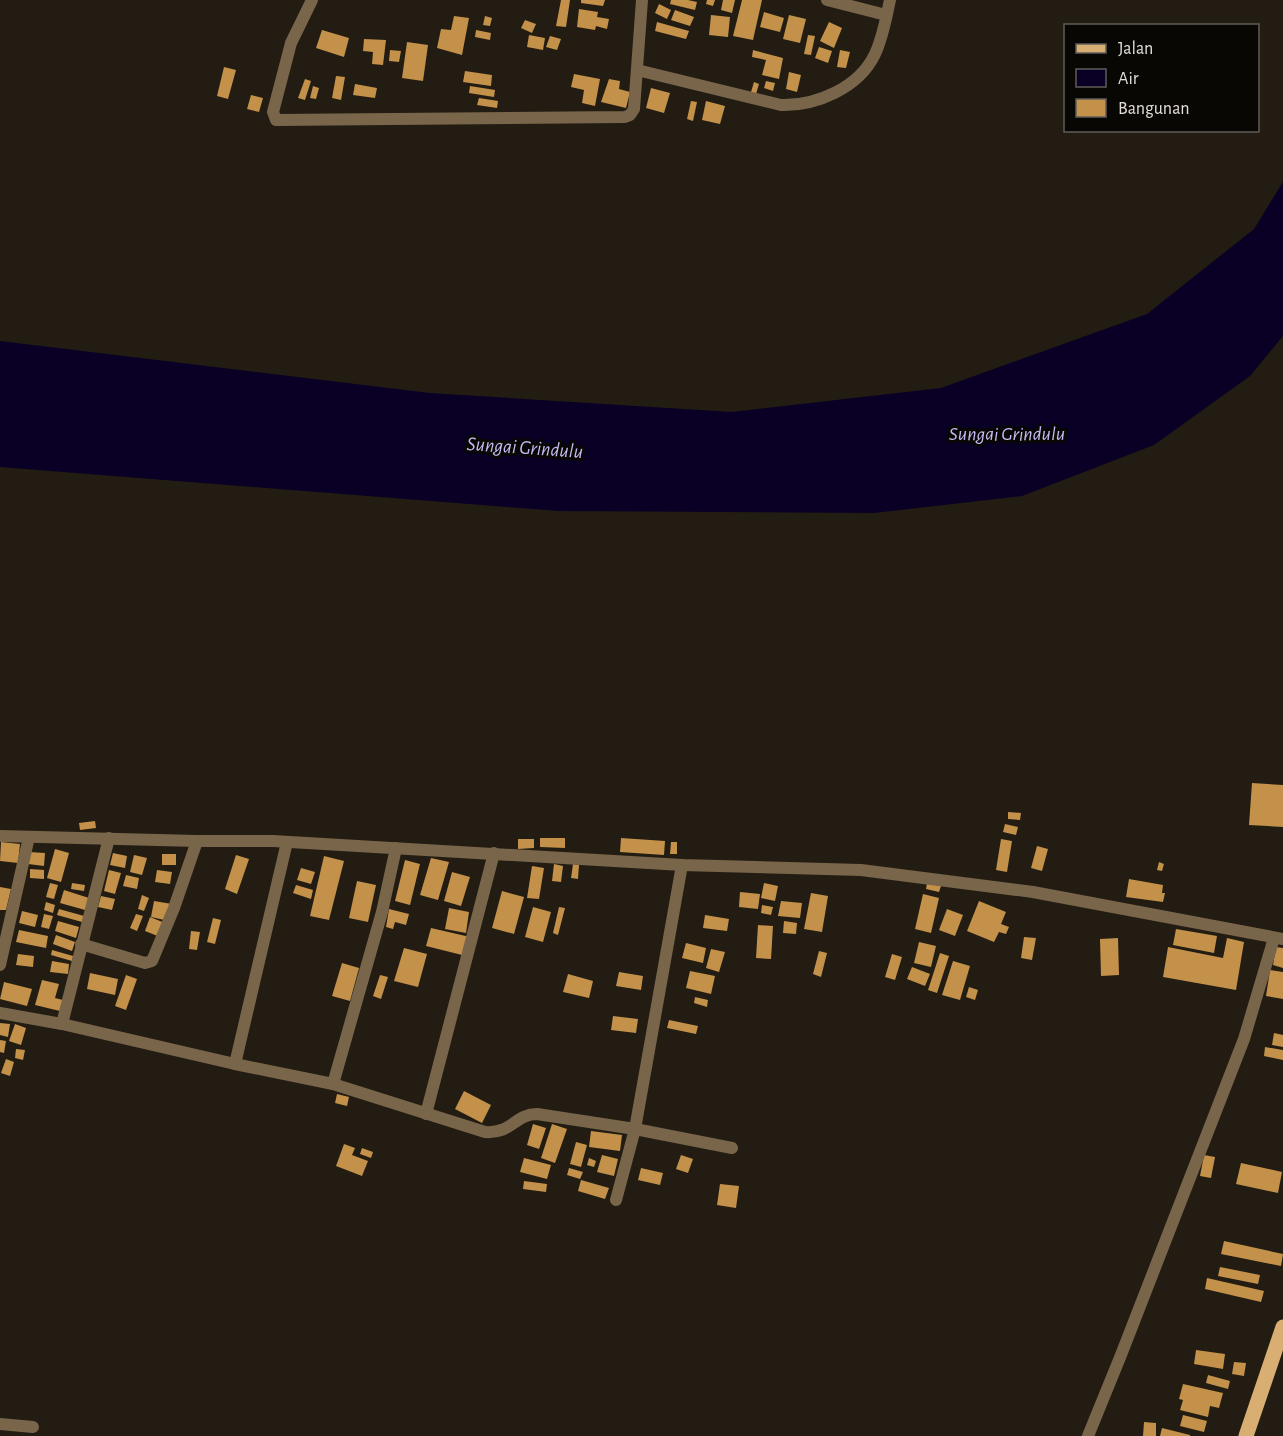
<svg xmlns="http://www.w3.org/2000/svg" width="1283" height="1436" font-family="'Alegreya Sans',sans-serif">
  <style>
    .water { fill: #0a0025 }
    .building { fill: #c39149 }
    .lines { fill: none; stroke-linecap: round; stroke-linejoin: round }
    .minor { stroke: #796549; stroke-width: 12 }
    .primary { stroke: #d9ae72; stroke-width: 15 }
    .labels { text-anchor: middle; stroke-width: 6; stroke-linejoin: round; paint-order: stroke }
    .water-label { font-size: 20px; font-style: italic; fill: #c6bbf6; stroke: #090704 }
  </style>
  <rect width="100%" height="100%" fill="#221c13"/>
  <polygon class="water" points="1283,182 1283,336 1250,376 1154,445 1022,496 874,513 559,511 0,467 0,341 430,393 732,412 941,388 1147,314 1254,229"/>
  <g class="building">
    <polygon points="561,0 570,0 566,27 556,26"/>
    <polygon points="581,0 605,0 603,6 581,3"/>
    <polygon points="671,0 688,0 697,2 695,10 670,4"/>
    <polygon points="707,0 715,0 713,6 706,4"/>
    <polygon points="723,0 735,0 732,13 721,10"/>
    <polygon points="742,0 762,0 753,40 733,36"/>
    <polygon points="659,4 671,10 667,19 655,13"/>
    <polygon points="579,9 598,12 597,17 609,19 607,29 596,26 595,30 577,27"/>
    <polygon points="675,10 694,17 690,26 671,20"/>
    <polygon points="764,12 784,18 780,32 760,27"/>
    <polygon points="711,15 730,17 728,37 709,35"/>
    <polygon points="789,15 806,19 800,43 783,39"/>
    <polygon points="454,16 469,18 462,55 437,48 441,29 451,30"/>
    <polygon points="485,16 492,18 490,26 483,25"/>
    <polygon points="525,20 536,24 532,33 521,28"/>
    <polygon points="657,22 689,31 686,39 655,31"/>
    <polygon points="829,22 842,28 834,48 820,41"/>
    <polygon points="322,30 349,38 344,57 316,48"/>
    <polygon points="476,30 491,33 490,40 475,37"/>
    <polygon points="529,35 545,38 543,50 527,47"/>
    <polygon points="808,35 815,36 811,55 804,54"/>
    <polygon points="550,36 561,39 557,50 546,47"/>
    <polygon points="364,39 386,40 383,65 372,64 373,52 363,51"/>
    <polygon points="407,42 428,45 423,81 402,78"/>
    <polygon points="819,47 832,51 828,63 815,58"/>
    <polygon points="390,50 401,51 399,62 389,61"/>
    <polygon points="753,50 783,58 779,79 762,75 766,60 752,57"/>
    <polygon points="840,50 850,52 846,68 837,67"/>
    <polygon points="224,67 236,70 228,99 217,96"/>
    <polygon points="465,71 492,75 491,86 463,82"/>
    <polygon points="789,72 801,75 797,92 786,89"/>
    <polygon points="574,74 600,79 595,106 582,103 584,90 571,87"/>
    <polygon points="336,76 345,77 341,100 332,98"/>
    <polygon points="305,79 311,81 305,100 298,98"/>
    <polygon points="609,79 620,81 619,89 630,92 626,108 601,102"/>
    <polygon points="766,81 775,83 773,91 764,88"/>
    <polygon points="754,82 759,84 756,94 751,92"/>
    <polygon points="355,84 377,88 375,98 353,95"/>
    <polygon points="313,86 319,88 316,99 310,98"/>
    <polygon points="470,86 495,90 494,97 469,93"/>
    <polygon points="651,88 670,93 664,113 646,108"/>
    <polygon points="251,95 263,98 259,112 247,109"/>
    <polygon points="479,98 498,101 497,108 477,105"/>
    <polygon points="691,101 697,102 693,121 687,119"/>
    <polygon points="706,101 725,106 720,124 702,120"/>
    <polygon points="1252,783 1283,785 1283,827 1249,825"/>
    <polygon points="1008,812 1021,813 1020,820 1008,819"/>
    <polygon points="95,821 96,828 80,830 79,823"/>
    <polygon points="1005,824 1018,827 1016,835 1003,832"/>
    <polygon points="540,838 565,838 565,848 540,847"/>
    <polygon points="621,838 665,841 664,855 620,852"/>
    <polygon points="518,839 534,839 534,848 518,849"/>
    <polygon points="1001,839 1012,841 1007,872 996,870"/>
    <polygon points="1,842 20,844 18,863 0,861"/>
    <polygon points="671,842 677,842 677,854 670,854"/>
    <polygon points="1037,846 1048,849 1042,871 1031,868"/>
    <polygon points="55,849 69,853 61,882 47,878"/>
    <polygon points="29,852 45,853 44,866 28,864"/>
    <polygon points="113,853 127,856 125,868 110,865"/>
    <rect x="162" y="854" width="14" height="11"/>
    <polygon points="134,855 147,858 142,875 130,872"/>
    <polygon points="236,855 249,859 237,894 225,889"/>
    <polygon points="324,856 344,861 329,920 310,916"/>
    <polygon points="431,858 449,862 438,900 420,895"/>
    <polygon points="405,860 420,864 410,905 395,901"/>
    <polygon points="1159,862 1164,864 1162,871 1157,870"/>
    <polygon points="554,864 563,866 561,882 552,881"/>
    <polygon points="573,864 579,865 578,879 571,878"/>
    <polygon points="532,866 544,868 539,899 527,898"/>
    <polygon points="301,868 315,872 311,884 297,880"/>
    <polygon points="30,869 44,870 44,879 30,878"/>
    <polygon points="109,870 121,873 115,894 104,891"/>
    <polygon points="157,870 172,872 170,884 155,882"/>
    <polygon points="452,872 470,877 461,906 444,901"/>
    <polygon points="126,875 139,878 137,889 123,886"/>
    <polygon points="1129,879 1163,885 1162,893 1165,893 1163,902 1126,897"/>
    <polygon points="357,881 376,885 368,922 349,918"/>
    <polygon points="50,883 58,885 54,899 46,897"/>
    <polygon points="72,883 85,885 84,891 71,889"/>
    <polygon points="764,883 778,886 775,901 761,898"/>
    <polygon points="927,883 941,886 939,892 926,889"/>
    <polygon points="296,885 313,890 311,899 293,893"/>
    <polygon points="0,887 11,889 6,910 0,910"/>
    <polygon points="64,890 89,898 85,910 60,903"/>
    <polygon points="502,891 524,897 514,934 492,928"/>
    <polygon points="740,892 760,894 758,909 739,907"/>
    <polygon points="811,893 828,896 822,932 804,929"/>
    <polygon points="923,894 939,898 931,933 915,929"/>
    <polygon points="142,895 149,898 144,911 138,909"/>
    <polygon points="101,896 115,899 112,910 98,907"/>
    <polygon points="154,901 172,904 169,921 151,917"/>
    <polygon points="781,901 802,903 800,918 778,916"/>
    <polygon points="979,901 1006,912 1001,924 1009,927 1006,934 999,932 994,942 967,931"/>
    <polygon points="46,902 55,905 53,913 44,910"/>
    <polygon points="762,905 773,907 771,915 761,913"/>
    <polygon points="533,907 551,912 543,942 525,937"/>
    <polygon points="559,907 565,908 558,935 553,933"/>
    <polygon points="449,908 469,912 466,933 445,929"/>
    <polygon points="59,909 84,916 82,922 57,915"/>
    <polygon points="389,909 409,914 406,925 395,922 393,929 386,927"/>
    <polygon points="947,909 963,915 955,936 939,930"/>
    <polygon points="22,911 38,915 35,927 19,923"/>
    <polygon points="44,914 53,916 49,929 41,927"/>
    <polygon points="136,914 143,916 137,931 130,928"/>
    <polygon points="705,915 729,919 727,931 703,928"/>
    <polygon points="150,917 165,923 160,937 145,931"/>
    <polygon points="213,918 221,920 215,944 207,942"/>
    <polygon points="58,921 79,927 76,938 55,931"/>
    <polygon points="784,921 797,923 796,934 783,933"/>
    <polygon points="758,925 773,926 771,959 756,958"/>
    <polygon points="431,928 470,937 466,956 426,946"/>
    <polygon points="1176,929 1217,936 1214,953 1173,945"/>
    <polygon points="19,930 48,936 46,948 16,942"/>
    <polygon points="191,931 200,932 197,950 189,949"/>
    <polygon points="56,935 75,942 72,951 53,944"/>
    <polygon points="1024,937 1036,938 1032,960 1021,958"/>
    <polygon points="1118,938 1119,975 1101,976 1100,939"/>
    <polygon points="1227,938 1244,942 1236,990 1163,977 1168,947 1223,958"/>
    <polygon points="919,942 936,946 931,967 914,963"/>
    <polygon points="686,943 706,948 703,963 682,958"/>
    <polygon points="1276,947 1283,948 1283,968 1273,965"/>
    <polygon points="404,948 427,954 418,987 394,981"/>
    <polygon points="711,949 725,952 719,972 706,968"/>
    <polygon points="52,950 73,956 72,961 51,955"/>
    <polygon points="819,951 827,953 821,977 813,974"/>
    <polygon points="940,953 949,956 937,993 928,990"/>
    <polygon points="18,954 34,956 33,967 16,965"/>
    <polygon points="892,954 902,957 895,980 885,977"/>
    <polygon points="52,961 69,964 68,974 50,972"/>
    <polygon points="953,961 970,966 960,1000 942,995"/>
    <polygon points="342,963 359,968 350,1001 332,996"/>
    <polygon points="912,967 930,974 925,986 907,979"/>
    <polygon points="1270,970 1283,972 1283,999 1266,996"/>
    <polygon points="690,971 715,976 711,994 686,988"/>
    <polygon points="619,972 643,976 641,990 616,986"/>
    <polygon points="90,973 118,979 115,995 87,989"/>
    <polygon points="568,974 593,981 589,998 563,992"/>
    <polygon points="126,975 137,979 126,1010 115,1006"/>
    <polygon points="380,975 388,977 381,999 373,996"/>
    <polygon points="42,980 59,984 55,998 63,1000 60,1011 35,1005"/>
    <polygon points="4,982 32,989 27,1006 0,999"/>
    <polygon points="969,987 978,990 975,1000 966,997"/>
    <polygon points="695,997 708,1000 707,1007 694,1003"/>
    <polygon points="613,1016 638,1019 636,1033 611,1030"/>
    <polygon points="669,1020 698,1026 696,1034 667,1028"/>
    <polygon points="0,1023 10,1024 8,1037 0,1035"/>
    <polygon points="15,1024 26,1028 21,1045 9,1041"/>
    <polygon points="1274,1033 1283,1035 1283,1047 1272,1045"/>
    <polygon points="0,1040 6,1041 4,1053 0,1052"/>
    <polygon points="1265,1047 1283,1050 1283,1060 1264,1056"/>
    <polygon points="16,1049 25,1050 23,1060 15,1058"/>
    <polygon points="6,1059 14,1062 10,1076 1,1073"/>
    <polygon points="464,1091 491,1105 482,1123 455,1109"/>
    <polygon points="337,1094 349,1097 347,1106 335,1103"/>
    <polygon points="533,1124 546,1128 539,1149 527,1145"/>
    <polygon points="552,1124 567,1129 555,1163 541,1158"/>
    <polygon points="591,1131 622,1135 620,1151 589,1147"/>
    <polygon points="576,1142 587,1145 581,1167 570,1164"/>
    <polygon points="344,1144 355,1148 352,1155 368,1161 362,1176 336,1166"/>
    <polygon points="362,1148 373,1152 371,1158 360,1154"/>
    <polygon points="602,1155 618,1159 614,1176 597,1172"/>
    <polygon points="681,1155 693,1159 688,1173 676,1169"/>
    <polygon points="1204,1155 1215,1157 1211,1178 1200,1176"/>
    <polygon points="524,1158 551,1165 547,1179 520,1172"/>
    <polygon points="589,1158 596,1161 594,1167 587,1165"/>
    <polygon points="1241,1163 1282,1172 1278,1193 1236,1184"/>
    <polygon points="569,1168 583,1172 580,1179 567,1175"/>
    <polygon points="641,1168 663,1173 660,1185 638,1180"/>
    <polygon points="581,1180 609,1188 605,1199 578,1191"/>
    <polygon points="524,1181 547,1184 546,1192 523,1189"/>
    <polygon points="720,1184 739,1186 736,1208 717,1205"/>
    <polygon points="1224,1241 1283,1254 1281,1266 1221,1254"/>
    <polygon points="1220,1267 1260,1275 1258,1284 1218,1276"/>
    <polygon points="1207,1278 1264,1291 1261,1302 1205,1289"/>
    <polygon points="1196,1350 1225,1354 1223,1369 1194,1364"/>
    <polygon points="1234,1362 1246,1363 1244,1376 1232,1374"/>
    <polygon points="1208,1375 1230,1381 1228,1389 1206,1383"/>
    <polygon points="1183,1384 1223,1393 1219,1408 1210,1406 1208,1417 1180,1410 1183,1400 1179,1399"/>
    <polygon points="1183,1415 1207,1421 1204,1432 1180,1426"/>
    <polygon points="1144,1422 1156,1423 1156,1436 1143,1436"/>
    <polygon points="1162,1428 1190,1435 1190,1436 1160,1436"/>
  </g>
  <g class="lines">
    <g class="minor">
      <polyline points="312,0 291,43 273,112 276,120 625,117 630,115 634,109 642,0"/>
      <polyline points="827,0 886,15"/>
      <path d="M 637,70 L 781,105 C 816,106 859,88 875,54 C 883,37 886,18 890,0"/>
      <polyline points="0,836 197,841 273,841 682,865 861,870 1033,892 1283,939"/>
      <polyline points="81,944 145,963 152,961 174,908 197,841"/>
      <polyline points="0,965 29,837"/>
      <path d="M 0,1013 L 62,1024 L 235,1064 L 333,1084 L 485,1132 C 512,1134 515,1114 537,1114 L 635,1129 L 732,1148"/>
      <polyline points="62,1024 109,838"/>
      <polyline points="235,1064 287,842"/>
      <polyline points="333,1084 382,912 396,848"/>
      <polyline points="426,1114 494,853"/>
      <polyline points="616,1200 635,1129 682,865"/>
      <polyline points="0,1424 33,1427"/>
      <polyline points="1088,1436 1121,1355 1244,1039 1274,938"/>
    </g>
    <polyline class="primary" points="1246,1436 1283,1327"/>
  </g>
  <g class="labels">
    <g class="water-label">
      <text x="1007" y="440">Sungai Grindulu</text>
      <text transform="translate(525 447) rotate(4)" y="7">Sungai Grindulu</text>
    </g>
  </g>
  <rect x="1064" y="24" width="195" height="108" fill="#090704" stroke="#5f5c58" stroke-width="1.5"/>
  <rect x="1076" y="44" width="30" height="9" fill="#d9ae72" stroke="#5f5c58" stroke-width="1.5"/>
  <text x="1118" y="54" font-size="18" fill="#e1dcd6">Jalan</text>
  <rect x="1076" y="69" width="30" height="18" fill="#0a0025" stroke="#5f5c58" stroke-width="1.5"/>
  <text x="1118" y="84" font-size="18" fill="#e1dcd6">Air</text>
  <rect x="1076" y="99" width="30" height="18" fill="#c39149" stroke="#5f5c58" stroke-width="1.5"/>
  <text x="1118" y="114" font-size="18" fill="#e1dcd6">Bangunan</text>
</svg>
